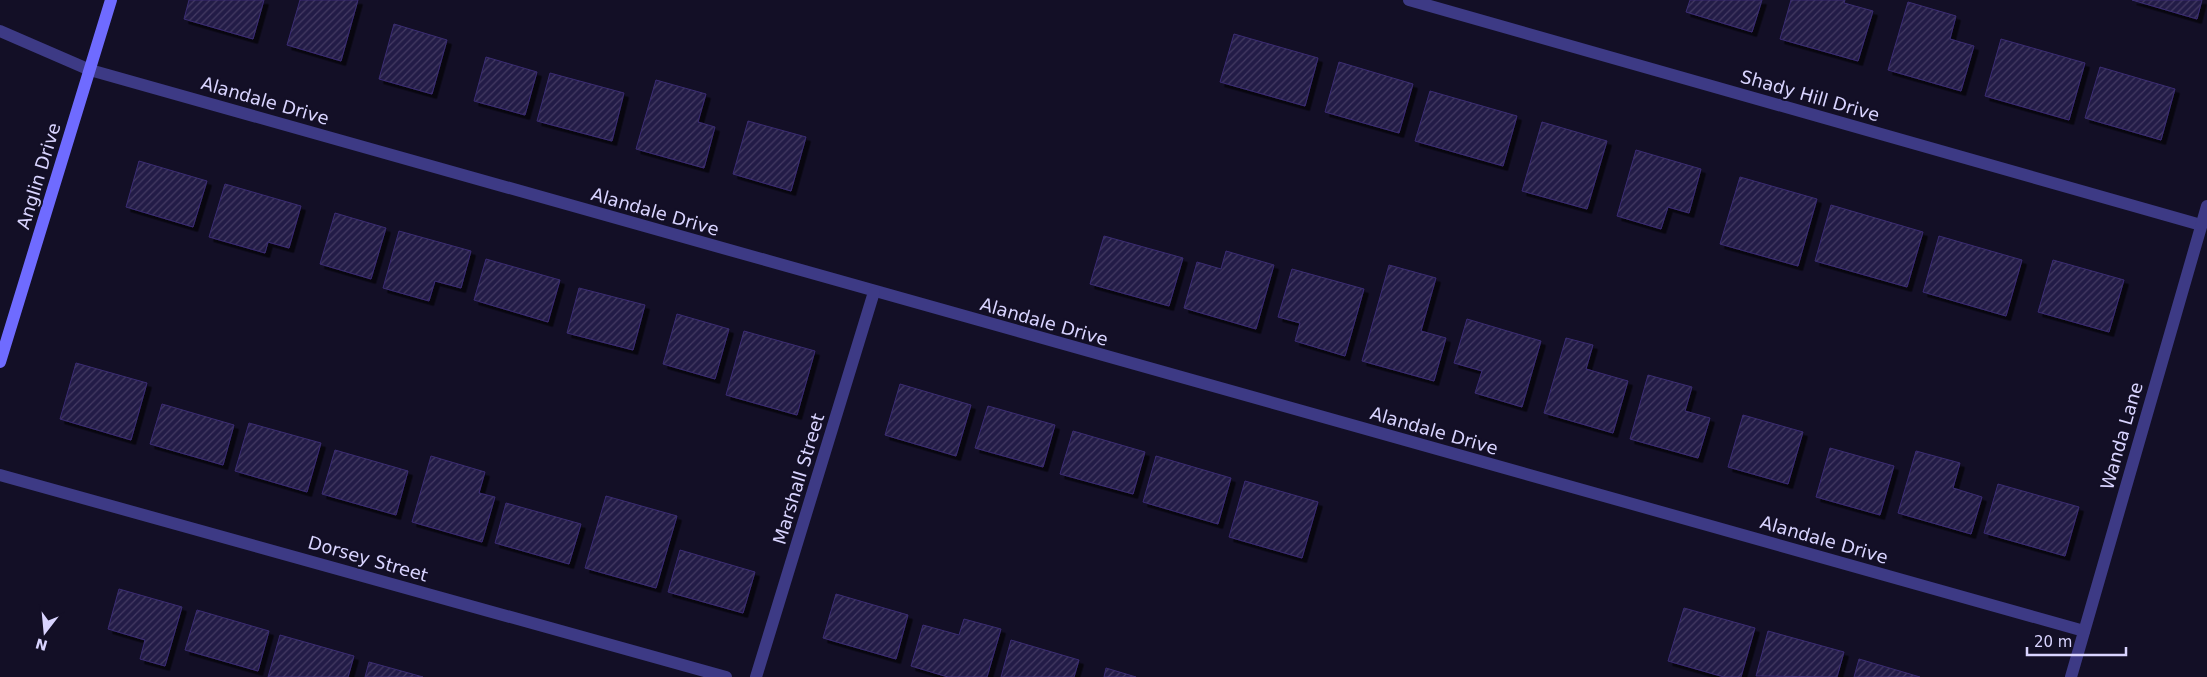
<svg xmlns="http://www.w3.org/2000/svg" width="2207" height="677" font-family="'DejaVu Sans',sans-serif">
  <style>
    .building { fill: url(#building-hatch); stroke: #3b2d73; filter: url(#shadow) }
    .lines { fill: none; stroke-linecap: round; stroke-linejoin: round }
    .street { stroke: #3d3a85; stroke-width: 12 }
    .secondary { stroke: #6f6bff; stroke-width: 12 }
    .labels { text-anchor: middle; stroke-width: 4; stroke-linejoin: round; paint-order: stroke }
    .street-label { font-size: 18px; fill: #d9d4ff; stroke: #130f26 }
  </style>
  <defs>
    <pattern id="building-hatch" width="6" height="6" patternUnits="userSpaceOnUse" patternTransform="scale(1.25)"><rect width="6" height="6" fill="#241b47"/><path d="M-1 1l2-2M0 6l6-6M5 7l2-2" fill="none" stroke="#433b63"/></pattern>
    <filter id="shadow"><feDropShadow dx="4.5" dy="4.5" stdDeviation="0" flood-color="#0009"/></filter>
  </defs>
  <rect width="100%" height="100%" fill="#130f26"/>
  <g class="building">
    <polygon points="189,0 264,0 253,39 184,19"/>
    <polygon points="300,0 358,0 341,61 287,45"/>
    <polygon points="1690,0 1762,0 1752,32 1686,12"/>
    <polygon points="1791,0 1845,0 1844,3 1873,11 1858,61 1780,39"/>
    <polygon points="2132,0 2202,0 2197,19"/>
    <polygon points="1908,2 1956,16 1950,39 1974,46 1961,91 1888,70"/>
    <polygon points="394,24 447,40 432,94 379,79"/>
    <polygon points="1234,34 1318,58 1305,106 1220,82"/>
    <polygon points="2001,39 2085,63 2069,120 1985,96"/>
    <polygon points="486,57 537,72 525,115 474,101"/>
    <polygon points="1339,62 1413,84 1399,133 1325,112"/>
    <polygon points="2100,67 2175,89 2161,140 2085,118"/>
    <polygon points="550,73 624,93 612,141 537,121"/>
    <polygon points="656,80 706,94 698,122 715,127 704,168 636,149"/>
    <polygon points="1430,91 1517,116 1503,166 1415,141"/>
    <polygon points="748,121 806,137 791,191 733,174"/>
    <polygon points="1542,122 1607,141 1587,209 1522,191"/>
    <polygon points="1636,150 1701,169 1689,213 1668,207 1661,229 1617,216"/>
    <polygon points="139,161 207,181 193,227 126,207"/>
    <polygon points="1740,177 1817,199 1798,266 1720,244"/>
    <polygon points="225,184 301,206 289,248 268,242 265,253 209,237"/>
    <polygon points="1831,205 1923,232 1907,287 1815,261"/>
    <polygon points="335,213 386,228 371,279 320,264"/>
    <polygon points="399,231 471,251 461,288 435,281 429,301 383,288"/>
    <polygon points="1104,236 1183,258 1169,306 1090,284"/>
    <polygon points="1939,236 2022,260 2006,316 1923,292"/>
    <polygon points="1226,251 1274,265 1256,329 1184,308 1197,262 1221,269"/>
    <polygon points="486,259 560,280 548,322 474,300"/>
    <polygon points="2053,260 2124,280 2109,332 2038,312"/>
    <polygon points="1389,265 1436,278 1421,331 1446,338 1434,381 1362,361"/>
    <polygon points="1292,269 1364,289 1345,356 1295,341 1300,323 1278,317"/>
    <polygon points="579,288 645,305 633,350 567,333"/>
    <polygon points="677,314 729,329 715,379 663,364"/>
    <polygon points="1467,319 1541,341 1522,407 1475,393 1482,371 1454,363"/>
    <polygon points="744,331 815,351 797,415 726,395"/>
    <polygon points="1566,338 1593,345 1586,369 1628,381 1613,433 1544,413"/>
    <polygon points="76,363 147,383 131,440 60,419"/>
    <polygon points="1648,375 1692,387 1685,411 1710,418 1698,458 1630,439"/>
    <polygon points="900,384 971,405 956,456 885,435"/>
    <polygon points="162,404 234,425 223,465 150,444"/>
    <polygon points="988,406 1055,425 1043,467 975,448"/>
    <polygon points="1743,415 1803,432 1788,484 1728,467"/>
    <polygon points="249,423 321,443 307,492 235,471"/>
    <polygon points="1073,431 1145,452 1133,494 1060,474"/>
    <polygon points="1830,448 1894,466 1880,515 1816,497"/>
    <polygon points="335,450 408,471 396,515 322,494"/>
    <polygon points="1916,451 1960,463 1953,488 1982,497 1971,534 1898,513"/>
    <polygon points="431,456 485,472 479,493 495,497 482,542 412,522"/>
    <polygon points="1156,456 1231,478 1218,524 1143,502"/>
    <polygon points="1245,481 1318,502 1302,558 1229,537"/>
    <polygon points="1998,484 2079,507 2065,556 1984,533"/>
    <polygon points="606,496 677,516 656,588 585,568"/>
    <polygon points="506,503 581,524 569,564 495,543"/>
    <polygon points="680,550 755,572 743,613 668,592"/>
    <polygon points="119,589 182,607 165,666 140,659 145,640 108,629"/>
    <polygon points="836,594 908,615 896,659 823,638"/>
    <polygon points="1684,608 1755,628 1741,677 1724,677 1668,661"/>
    <polygon points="197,610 269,631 258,671 185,650"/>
    <polygon points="964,619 1001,629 987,677 948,677 911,666 923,625 959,635"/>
    <polygon points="1768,631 1844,652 1837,677 1756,676"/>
    <polygon points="280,635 354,656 348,677 268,677"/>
    <polygon points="1011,640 1079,660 1074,677 1001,677"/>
    <polygon points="1859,659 1920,677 1854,677"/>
    <polygon points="369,662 423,677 365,677"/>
    <polygon points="1106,668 1136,677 1104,677"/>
  </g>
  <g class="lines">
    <g class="street">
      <polyline points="1409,0 2201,225"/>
      <polyline points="0,31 90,70 2084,631"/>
      <polyline points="0,475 726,677"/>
      <polyline points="756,677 874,292"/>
      <polyline points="2071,677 2207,206"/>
    </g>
    <polyline class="secondary" points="0,362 111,0"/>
  </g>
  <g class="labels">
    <g class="street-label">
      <text transform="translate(1810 96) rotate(16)" y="6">Shady Hill Drive</text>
      <text transform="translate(265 101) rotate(16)" y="6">Alandale Drive</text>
      <text transform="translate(39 176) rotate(-73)" y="6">Anglin Drive</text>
      <text transform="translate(655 212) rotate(16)" y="6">Alandale Drive</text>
      <text transform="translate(1044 322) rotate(16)" y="6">Alandale Drive</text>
      <text transform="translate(1434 431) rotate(16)" y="6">Alandale Drive</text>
      <text transform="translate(2122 436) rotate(-74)" y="6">Wanda Lane</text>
      <text transform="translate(799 479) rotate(-73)" y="6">Marshall Street</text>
      <text transform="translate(1824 540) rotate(16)" y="6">Alandale Drive</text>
      <text transform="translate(368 559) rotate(16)" y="6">Dorsey Street</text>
    </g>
  </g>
  <g transform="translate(45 632) rotate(196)" stroke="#130f26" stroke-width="4" paint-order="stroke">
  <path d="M0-4L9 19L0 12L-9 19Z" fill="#d9d4ff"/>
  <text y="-8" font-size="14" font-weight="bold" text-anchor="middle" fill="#d9d4ff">N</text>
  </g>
  <path d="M2027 647v8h99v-8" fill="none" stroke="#d9d4ff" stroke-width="2.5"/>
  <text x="2034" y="647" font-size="15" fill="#d9d4ff" stroke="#130f26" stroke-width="4" paint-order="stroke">20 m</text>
</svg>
